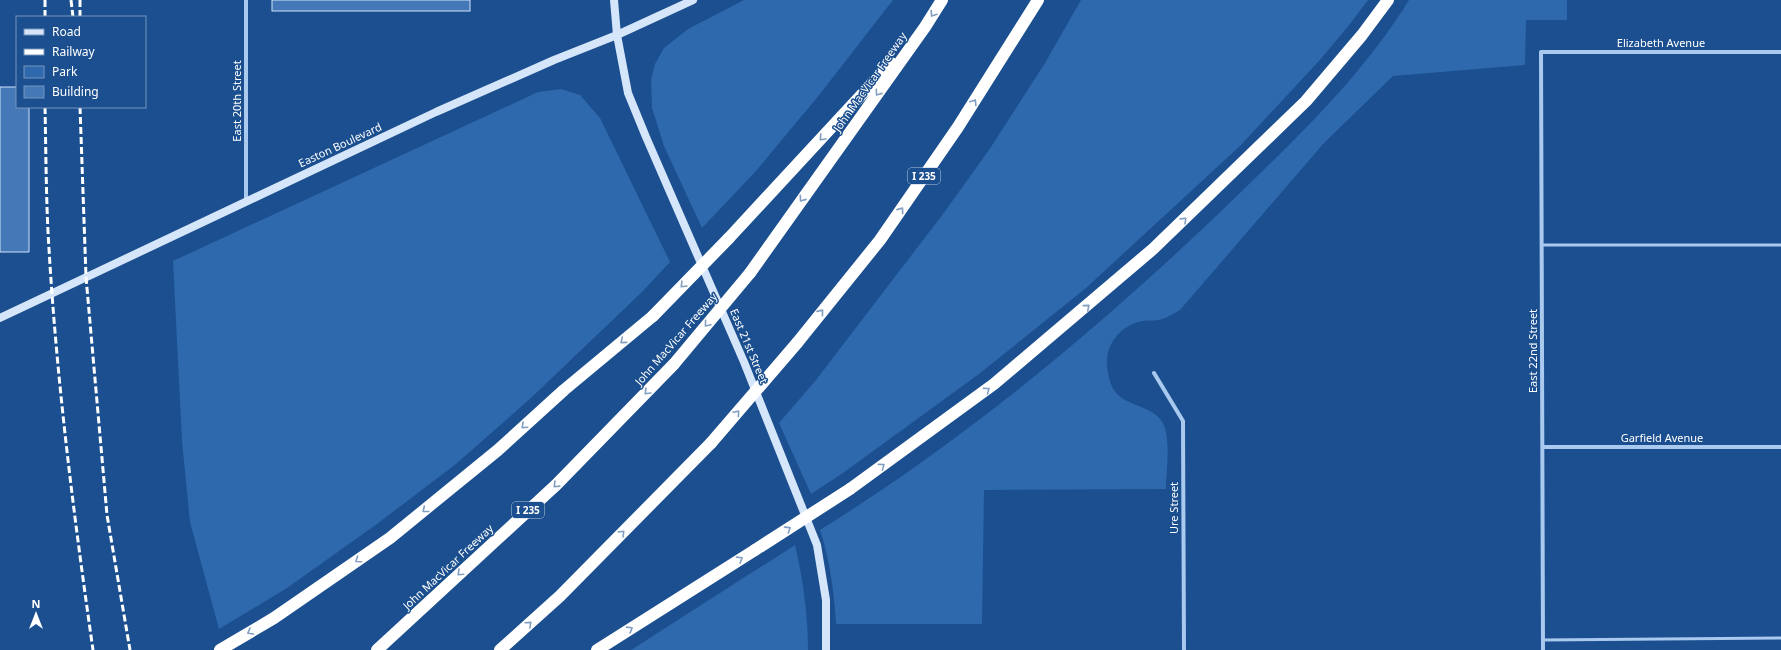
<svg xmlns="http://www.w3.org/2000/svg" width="1781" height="650" font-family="'Noto Sans',sans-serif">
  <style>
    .green { fill: #2e69ad }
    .building { fill: #4478b7; stroke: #cfe3fa }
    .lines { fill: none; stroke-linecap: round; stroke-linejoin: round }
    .lane { stroke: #a9c9ee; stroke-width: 3 }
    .street { stroke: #a9c9ee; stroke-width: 4 }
    .secondary { stroke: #d6e6fa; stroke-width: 8 }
    .highway { stroke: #fff; stroke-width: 12 }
    .rail { stroke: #fff; stroke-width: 3; stroke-dasharray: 7 3; stroke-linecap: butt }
    .highway-bridge { stroke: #fff; stroke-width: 12 }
    .oneway { stroke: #829ec1 }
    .labels { text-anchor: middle; stroke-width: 3; stroke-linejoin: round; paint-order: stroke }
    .shield { fill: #1b4f8f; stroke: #bbcadd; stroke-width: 1 }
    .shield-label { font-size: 10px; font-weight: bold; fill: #fff }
    .street-label { font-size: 11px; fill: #fff; stroke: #1b4f8f }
  </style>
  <rect width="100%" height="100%" fill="#1b4f8f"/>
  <g class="green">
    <polygon points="744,0 893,0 820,94 756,171 702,228 664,146 652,108 651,80 655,64 664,48 688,29"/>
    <polygon points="1081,0 1368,0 1350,24 1319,61 1240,146 1086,288 979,374 843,473 811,494 779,423 816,380 943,214 989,150 1045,63"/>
    <path d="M 1409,0 L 1567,0 L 1567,20 L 1526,20 L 1525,65 L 1393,76 L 1324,143 L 1180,310 C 1174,313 1166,319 1158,320 C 1153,321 1148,320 1143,321 C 1122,324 1105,344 1107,366 C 1108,375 1110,386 1117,394 C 1129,406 1150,406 1161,420 C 1172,435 1166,470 1166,489 L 984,490 L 982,624 L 836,624 C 834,591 830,561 820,530 C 973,435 1112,317 1241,192 C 1302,133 1364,73 1409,0 Z"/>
    <polygon points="561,89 580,95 600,118 670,262 642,292 532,397 456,464 377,524 287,588 219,629 190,522 182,441 173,261 538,92"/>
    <path d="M 795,545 C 803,580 808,614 808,650 L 631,650 Z"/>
  </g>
  <g class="building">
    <rect x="272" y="0" width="198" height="11"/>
    <polygon points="0,87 17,87 17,107 29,107 29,252 0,252"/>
  </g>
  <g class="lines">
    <g class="lane">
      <polyline points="1542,245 1781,245"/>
      <polyline points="1543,640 1781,638"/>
    </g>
    <g class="street">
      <polyline points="246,202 246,0"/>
      <polyline points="1154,373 1183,421 1184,650"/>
      <polyline points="1543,447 1781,447"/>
      <polyline points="1543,650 1541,52 1781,52"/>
    </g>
    <g class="secondary">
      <polyline points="614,0 617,35 628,93 646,137 744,362 817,545 826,600 826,650"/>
      <polyline points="0,318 436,112 554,60 617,35 693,0"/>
    </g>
    <g class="highway">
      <polyline points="729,238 891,63"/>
      <polyline points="750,273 925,27 942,0"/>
      <polyline points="797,343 880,240 958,127 1038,0"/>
      <polyline points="850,489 994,384 1153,249 1306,101 1362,35 1388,0"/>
      <polyline points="220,650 274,618 390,538 498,450 564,390 653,316"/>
      <polyline points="377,650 556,485 674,364"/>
      <polyline points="500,650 560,596 711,443"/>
      <polyline points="597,650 755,550"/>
    </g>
    <g class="rail">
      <polyline points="45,0 45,17"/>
      <polyline points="71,0 73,17"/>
      <polyline points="80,0 80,17"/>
      <path d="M 45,107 C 46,154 46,202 49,249 C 57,384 74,517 93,650"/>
      <polyline points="80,107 86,277 107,515 130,650"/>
    </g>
    <g class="highway-bridge">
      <polyline points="653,316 729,238"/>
      <polyline points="674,364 750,273"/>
      <polyline points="711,443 797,343"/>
      <polyline points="755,550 850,489"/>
    </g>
  </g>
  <defs><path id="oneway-chevron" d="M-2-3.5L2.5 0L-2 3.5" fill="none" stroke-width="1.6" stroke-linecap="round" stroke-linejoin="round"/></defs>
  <g class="oneway">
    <use href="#oneway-chevron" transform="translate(933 14) rotate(123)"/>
    <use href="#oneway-chevron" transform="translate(878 93) rotate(125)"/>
    <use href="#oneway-chevron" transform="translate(974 102) rotate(-58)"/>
    <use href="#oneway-chevron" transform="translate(822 138) rotate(133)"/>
    <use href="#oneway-chevron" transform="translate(802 199) rotate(125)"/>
    <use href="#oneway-chevron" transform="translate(901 210) rotate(-55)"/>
    <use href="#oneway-chevron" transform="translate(1184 220) rotate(-44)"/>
    <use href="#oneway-chevron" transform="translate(683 285) rotate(134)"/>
    <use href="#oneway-chevron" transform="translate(1087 307) rotate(-40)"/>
    <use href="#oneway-chevron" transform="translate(821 312) rotate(-51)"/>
    <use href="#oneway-chevron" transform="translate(707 324) rotate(130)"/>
    <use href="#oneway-chevron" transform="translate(623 341) rotate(140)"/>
    <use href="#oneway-chevron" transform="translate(987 390) rotate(-36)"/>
    <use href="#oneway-chevron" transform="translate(647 392) rotate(134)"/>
    <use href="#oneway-chevron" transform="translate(737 413) rotate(-49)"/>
    <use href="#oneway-chevron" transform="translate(524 426) rotate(138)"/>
    <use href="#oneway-chevron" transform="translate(882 466) rotate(-36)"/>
    <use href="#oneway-chevron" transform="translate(556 485) rotate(136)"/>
    <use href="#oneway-chevron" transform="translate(425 510) rotate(141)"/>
    <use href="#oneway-chevron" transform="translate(788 529) rotate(-33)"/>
    <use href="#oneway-chevron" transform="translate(622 533) rotate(-45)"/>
    <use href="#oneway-chevron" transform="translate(740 559) rotate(-32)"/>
    <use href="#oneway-chevron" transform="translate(358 560) rotate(145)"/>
    <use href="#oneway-chevron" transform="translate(460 573) rotate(137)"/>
    <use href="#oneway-chevron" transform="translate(529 624) rotate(-42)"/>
    <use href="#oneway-chevron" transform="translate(630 629) rotate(-32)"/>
    <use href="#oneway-chevron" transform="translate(250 632) rotate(150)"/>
  </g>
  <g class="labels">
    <g class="shield">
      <rect x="908" y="168" width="32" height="16" rx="3"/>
      <rect x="512" y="502" width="32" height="16" rx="3"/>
    </g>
    <g class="shield-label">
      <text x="924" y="180">I 235</text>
      <text x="528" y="514">I 235</text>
    </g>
    <g class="street-label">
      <text x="1661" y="47">Elizabeth Avenue</text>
      <text transform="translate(870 82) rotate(-55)" y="4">John MacVicar Freeway</text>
      <text transform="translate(237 101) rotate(-90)" y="4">East 20th Street</text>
      <text transform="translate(340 145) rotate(-25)" y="4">Easton Boulevard</text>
      <text transform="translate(676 339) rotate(-49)" y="4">John MacVicar Freeway</text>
      <text transform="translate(749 346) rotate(67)" y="4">East 21st Street</text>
      <text transform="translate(1533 351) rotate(-90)" y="4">East 22nd Street</text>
      <text x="1662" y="442">Garfield Avenue</text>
      <text transform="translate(1174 508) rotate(-90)" y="4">Ure Street</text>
      <text transform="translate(448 567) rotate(-43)" y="4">John MacVicar Freeway</text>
    </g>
  </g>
  <rect x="16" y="16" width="130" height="92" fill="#1b4f8f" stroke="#7695bc"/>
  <rect x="24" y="29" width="20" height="6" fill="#d6e6fa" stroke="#7695bc"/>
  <text x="52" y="36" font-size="12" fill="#ffffff">Road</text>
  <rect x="24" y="49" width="20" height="6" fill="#ffffff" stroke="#7695bc"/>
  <text x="52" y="56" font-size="12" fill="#ffffff">Railway</text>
  <rect x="24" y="66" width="20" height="12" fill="#2e69ad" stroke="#7695bc"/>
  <text x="52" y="76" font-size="12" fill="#ffffff">Park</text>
  <rect x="24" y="86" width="20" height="12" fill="#4478b7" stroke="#7695bc"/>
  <text x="52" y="96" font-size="12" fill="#ffffff">Building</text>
  <g transform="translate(36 614)" stroke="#1b4f8f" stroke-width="3" paint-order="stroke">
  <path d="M0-3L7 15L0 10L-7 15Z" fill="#ffffff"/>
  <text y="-6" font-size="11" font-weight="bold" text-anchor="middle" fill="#ffffff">N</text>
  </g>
</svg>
